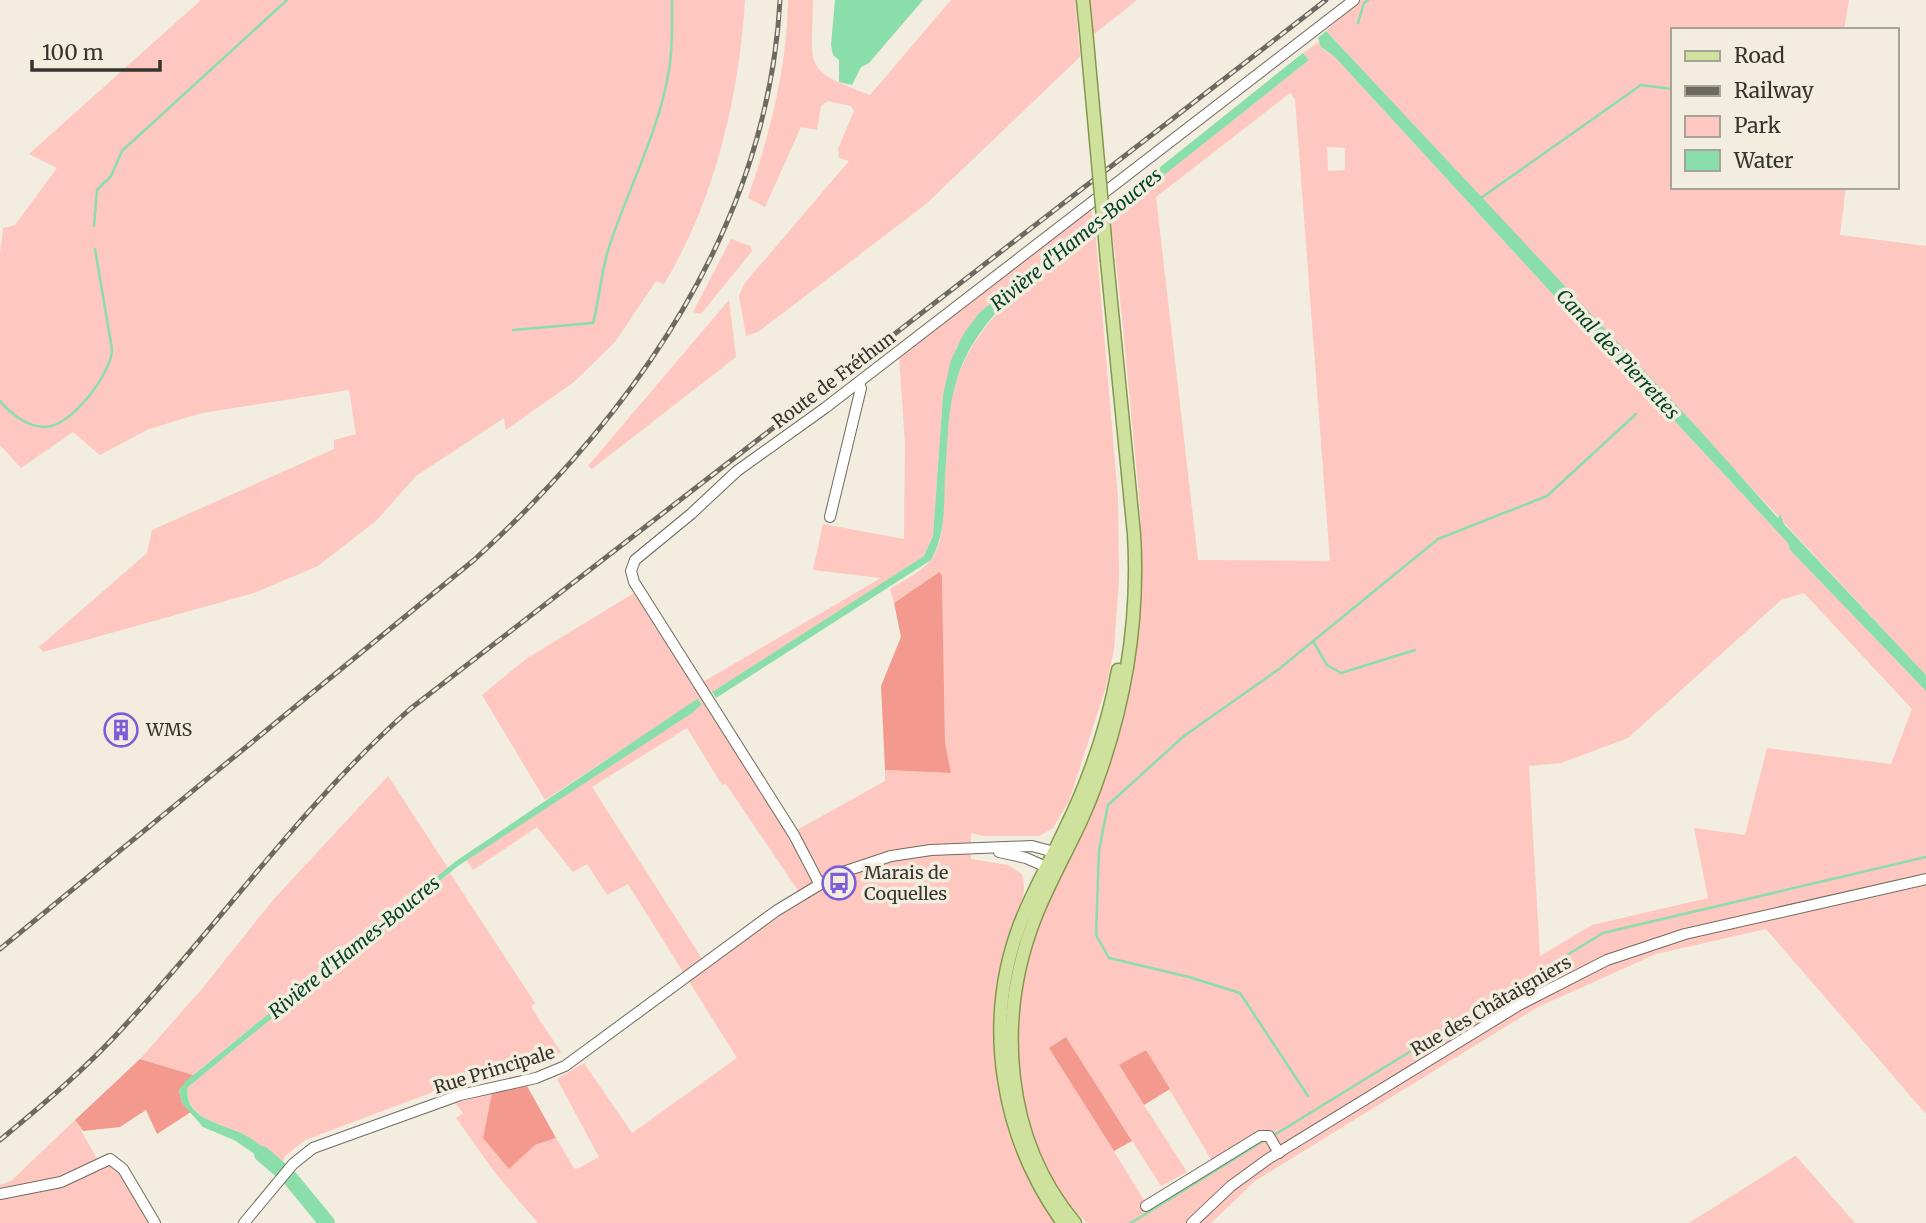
<svg xmlns="http://www.w3.org/2000/svg" width="1926" height="1223" font-family="Merriweather,serif">
  <style>
    .green { fill: #fec7c0; fill-rule: evenodd }
    .forest { fill: #f4998e }
    .water { fill: #8adea9 }
    .lines { fill: none; stroke-linecap: round; stroke-linejoin: round }
    .stream { stroke: #8adea9; stroke-width: 2.5 }
    .river { stroke: #8adea9; stroke-width: 16 }
    .minor-casing { stroke: #6f6b5e; stroke-width: 12 }
    .major-casing { stroke: #83984d; stroke-width: 15 }
    .minor { stroke: #fff; stroke-width: 10 }
    .major { stroke: #cee29e; stroke-width: 12 }
    .rail-casing { stroke: #6c6961; stroke-width: 5 }
    .rail { stroke: #f2edde; stroke-width: 2.5; stroke-dasharray: 8; stroke-linecap: butt }
    .major-bridge-casing { stroke: #83984d; stroke-width: 15; stroke-linecap: butt }
    .major-bridge { stroke: #cee29e; stroke-width: 12 }
    .labels { text-anchor: middle; stroke-width: 7; stroke-linejoin: round; paint-order: stroke }
    .street-label { font-size: 18px; fill: #35332d; stroke: #f2edde }
    .poi-label { font-size: 18px; fill: #35332d; stroke: #f2edde; text-anchor: start }
    .water-label { font-size: 19px; font-style: italic; fill: #004424; stroke: #f2edde }
  </style>
  <rect width="100%" height="100%" fill="#f2edde"/>
  <g class="green">
    <path d="M 201,0 L 745,0 C 739,97 715,200 664,284 L 656,281 L 615,342 L 574,382 L 506,430 L 504,418 L 416,476 L 377,520 L 318,566 L 254,593 L 43,652 L 39,647 L 147,553 L 152,530 L 334,449 L 334,440 L 356,434 L 349,390 L 202,413 L 149,429 L 100,455 L 73,432 L 21,468 L 0,445 L 0,255 L 3,228 L 15,225 L 57,168 L 29,154 Z"/>
    <path d="M 788,0 L 813,0 C 812,70 802,69 870,95 L 951,0 L 1075,0 L 1080,57 L 926,204 L 758,332 L 746,336 L 739,296 L 744,284 L 849,161 L 839,158 L 838,149 L 854,111 L 851,106 L 828,101 L 821,106 L 817,130 L 801,127 L 765,207 L 748,198 C 770,133 787,69 788,0 Z"/>
    <polygon points="1090,0 1137,0 1093,35"/>
    <polygon points="1356,0 1849,0 1844,30 1672,30 1672,187 1846,187 1840,235 1926,246 1926,675 1326,31 1357,3"/>
    <path d="M 1320,41 L 1323,49 L 1334,56 L 1614,361 L 1656,401 L 1788,543 L 1790,550 L 1926,691 L 1926,1114 L 1766,929 L 1656,954 L 1536,1008 L 1255,1181 L 1211,1223 L 1087,1223 C 1015,1154 1003,1039 1031,947 C 1045,897 1074,849 1096,802 C 1114,762 1129,703 1134,660 C 1138,628 1142,596 1142,565 C 1142,510 1135,456 1130,401 C 1124,340 1119,279 1110,218 L 1309,60 L 1303,53 ZM 1290,93 L 1295,99 L 1330,561 L 1198,560 L 1156,197 ZM 1327,147 L 1345,148 L 1345,170 L 1328,171 ZM 1804,593 L 1912,709 L 1891,764 L 1767,748 L 1745,835 L 1694,828 L 1708,898 L 1592,925 L 1540,956 L 1529,766 L 1561,763 L 1628,738 L 1781,600 ZM 1066,1037 L 1161,1186 L 1187,1172 L 1119,1066 L 1146,1050 L 1215,1166 L 1149,1208 L 1050,1048 Z"/>
    <polygon points="1091,210 1094,221 980,312 956,348 943,395 933,536 924,556 712,692 703,682 881,578 813,570 823,524 904,539 905,444 899,355"/>
    <path d="M 1095,229 L 1118,497 L 1119,579 L 1114,650 L 1106,687 L 1069,801 L 1053,828 L 1039,836 L 983,836 L 971,833 L 971,859 L 1008,865 L 1022,874 C 1030,905 1010,921 1005,950 C 1001,970 996,992 994,1013 C 988,1088 1019,1161 1058,1223 L 538,1223 L 496,1174 L 456,1118 L 463,1113 L 455,1103 L 492,1093 L 483,1138 L 535,1145 L 556,1138 L 575,1170 L 599,1157 L 557,1079 L 584,1063 L 632,1133 L 737,1058 L 628,884 L 607,895 L 587,864 L 573,872 L 537,827 L 473,870 L 466,860 L 702,704 L 697,700 L 545,800 L 482,695 L 526,659 L 634,593 L 788,835 L 885,781 L 885,770 L 950,773 L 945,743 L 942,576 L 938,572 L 894,603 L 890,589 C 904,580 924,571 933,557 C 944,539 943,516 944,495 C 946,453 944,403 963,364 C 990,305 1046,269 1095,229 ZM 687,728 L 722,785 L 726,784 L 805,901 L 765,925 L 708,968 L 592,787 Z"/>
    <polygon points="731,239 750,246 752,251 701,314 693,312"/>
    <polygon points="729,300 736,357 592,469 588,466"/>
    <polygon points="388,776 448,868 193,1075 140,1059 201,990 273,900"/>
    <path d="M 450,873 L 535,1003 L 531,1007 L 561,1052 L 534,1065 L 478,1075 L 305,1140 L 285,1156 L 282,1163 C 270,1153 256,1140 241,1133 C 221,1124 183,1117 188,1087 Z"/>
    <polygon points="75,1120 96,1157 116,1166 150,1223 0,1223 0,1185 11,1181"/>
    <polygon points="1796,1156 1855,1223 1689,1223 1795,1156"/>
  </g>
  <g class="forest">
    <polygon points="939,572 942,576 945,743 951,773 885,770 881,686 901,637 894,603"/>
    <polygon points="1066,1037 1132,1141 1114,1151 1049,1048"/>
    <polygon points="1146,1050 1170,1089 1144,1105 1119,1065"/>
    <polygon points="140,1059 193,1075 179,1090 182,1103 191,1112 157,1134 146,1110 120,1127 83,1131 75,1120"/>
    <polygon points="527,1086 556,1138 535,1145 509,1169 483,1138 492,1093"/>
  </g>
  <g class="water">
    <polygon points="835,0 923,0 869,63 861,67 852,85 839,82 839,60 833,55 831,45"/>
    <polygon points="1326,31 1695,425 1778,518 1780,514 1784,524 1926,675 1926,691 1790,550 1788,543 1656,401 1614,361 1334,56 1321,47 1318,38"/>
    <polygon points="1303,53 1309,60 1110,218 1109,208"/>
    <path d="M 1097,218 L 1098,226 C 1043,271 974,313 955,386 C 948,410 948,436 946,461 C 943,493 948,531 931,560 L 716,698 L 712,692 L 924,556 L 933,536 L 943,395 L 951,360 L 964,333 L 980,312 Z"/>
    <path d="M 697,699 L 702,704 L 692,713 L 458,866 L 188,1087 C 182,1117 221,1124 241,1133 C 256,1140 270,1153 282,1163 L 276,1168 L 234,1140 L 203,1127 L 182,1103 L 179,1090 L 186,1081 L 456,861 Z"/>
  </g>
  <g class="lines">
    <g class="stream">
      <polyline points="1358,23 1364,3 1368,0"/>
      <polyline points="1478,200 1641,85 1672,89"/>
      <polyline points="94,226 97,190 111,176 122,151 287,0"/>
      <path d="M 513,330 L 593,323 C 600,297 601,270 610,244 C 630,185 659,131 669,70 C 673,47 672,23 672,0"/>
      <path d="M 0,401 C 10,413 27,427 45,427 C 71,427 112,373 112,349 L 95,249"/>
      <polyline points="1313,641 1327,665 1341,673 1415,650"/>
      <polyline points="1308,1096 1240,993 1189,977 1109,958 1096,935 1099,850 1108,805 1184,736 1279,669 1438,539 1547,496 1636,414"/>
      <polyline points="1271,1137 1603,933 1926,857"/>
      <polyline points="1131,1223 1265,1140"/>
    </g>
    <polyline class="river" points="262,1154 290,1178 327,1223"/>
    <defs>
      <g id="minor">
        <polyline points="830,517 861,388 858,383"/>
        <polyline points="999,852 1026,858 1051,869"/>
        <polyline points="819,883 794,835 634,582 631,571 635,560 691,514 737,471 825,408 1354,0"/>
        <polyline points="0,1194 61,1182 110,1159 123,1169 155,1223"/>
        <polyline points="1146,1206 1260,1136 1269,1136 1279,1153"/>
        <polyline points="244,1223 293,1164 313,1148 460,1095 536,1078 565,1066 776,911 837,874 891,856 931,850 1032,846 1058,853"/>
        <polyline points="1192,1223 1231,1186 1268,1159 1519,1005 1607,960 1685,934 1926,879"/>
      </g>
      <g id="major">
        <polyline points="1083,0 1086,30"/>
        <path d="M 1063,1223 C 1001,1137 982,1024 1020,924 C 1033,890 1051,860 1066,827 C 1090,778 1108,725 1118,670"/>
        <path d="M 1075,1223 C 1004,1139 996,1018 1035,918 C 1054,870 1082,827 1098,778 C 1126,700 1139,617 1134,534 L 1107,261"/>
      </g>
    </defs>
    <use href="#minor" class="minor-casing"/>
    <use href="#major" class="major-casing"/>
    <use href="#minor" class="minor"/>
    <use href="#major" class="major"/>
    <defs>
      <g id="rail">
        <path d="M 0,949 L 474,560 C 635,413 768,225 780,0"/>
        <path d="M 0,1140 C 45,1103 90,1065 129,1021 C 224,918 304,803 410,709 L 1326,0"/>
      </g>
    </defs>
    <use href="#rail" class="rail-casing"/>
    <use href="#rail" class="rail"/>
    <defs>
      <polyline id="major-bridge" points="1086,30 1107,261"/>
    </defs>
    <use href="#major-bridge" class="major-bridge-casing"/>
    <use href="#major-bridge" class="major-bridge"/>
  </g>
  <defs>
    <symbol id="building-ring" viewBox="-11 -11 22 22"><circle r="9.5" fill="#f2edde" stroke="#7d5ed9" stroke-width="1.5"/><path d="M-4-6H4V6H1V3H-1V6H-4ZM-2.5-4.3h1.7v1.8h-1.7ZM.8-4.3h1.7v1.8H.8ZM-2.5-1h1.7V.8h-1.7ZM.8-1h1.7V.8H.8Z" fill="#7d5ed9"/></symbol>
    <symbol id="bus-ring" viewBox="-11 -11 22 22"><circle r="9.5" fill="#f2edde" stroke="#7d5ed9" stroke-width="1.5"/><path d="M-5-6H5V4H4V6H2V4H-2V6H-4V4H-5ZM-3.5-4V0h7V-4ZM-3.5 1.2v1.5H-2V1.2ZM2 1.2v1.5H3.5V1.2Z" fill="#7d5ed9"/></symbol>
  </defs>
  <g fill-rule="evenodd">
    <use href="#building-ring" x="102" y="711" width="38" height="38"/>
    <use href="#bus-ring" x="820" y="864" width="38" height="38"/>
  </g>
  <g class="labels">
    <g class="street-label">
      <text transform="translate(834 380) rotate(-37)" y="6">Route de Fréthun</text>
      <text transform="translate(1491 1006) rotate(-30)" y="6">Rue des Châtaigniers</text>
      <text transform="translate(494 1070) rotate(-17)" y="6">Rue Principale</text>
    </g>
    <g class="poi-label">
      <text x="146" y="736">WMS</text>
      <text x="864" y="879">Marais de<tspan x="864" dy="21">Coquelles</tspan></text>
    </g>
    <g class="water-label">
      <text transform="translate(1076 239) rotate(-39)" y="7">Rivière d'Hames-Boucres</text>
      <text transform="translate(1618 354) rotate(47)" y="7">Canal des Pierrettes</text>
      <text transform="translate(354 947) rotate(-39)" y="7">Rivière d'Hames-Boucres</text>
    </g>
  </g>
  <rect x="1671" y="28" width="228" height="161" fill="#f2edde" stroke="#a6a397" stroke-width="2"/>
  <rect x="1685" y="51" width="35" height="10" fill="#cee29e" stroke="#a6a397" stroke-width="2"/>
  <text x="1734" y="63" font-size="21" fill="#35332d">Road</text>
  <rect x="1685" y="86" width="35" height="10" fill="#6c6961" stroke="#a6a397" stroke-width="2"/>
  <text x="1734" y="98" font-size="21" fill="#35332d">Railway</text>
  <rect x="1685" y="116" width="35" height="21" fill="#fec7c0" stroke="#a6a397" stroke-width="2"/>
  <text x="1734" y="133" font-size="21" fill="#35332d">Park</text>
  <rect x="1685" y="150" width="35" height="21" fill="#8adea9" stroke="#a6a397" stroke-width="2"/>
  <text x="1734" y="168" font-size="21" fill="#35332d">Water</text>
  <path d="M32 60v10h128v-10" fill="none" stroke="#35332d" stroke-width="3.5"/>
  <text x="42" y="60" font-size="21" fill="#35332d" stroke="#f2edde" stroke-width="5" paint-order="stroke">100 m</text>
</svg>
